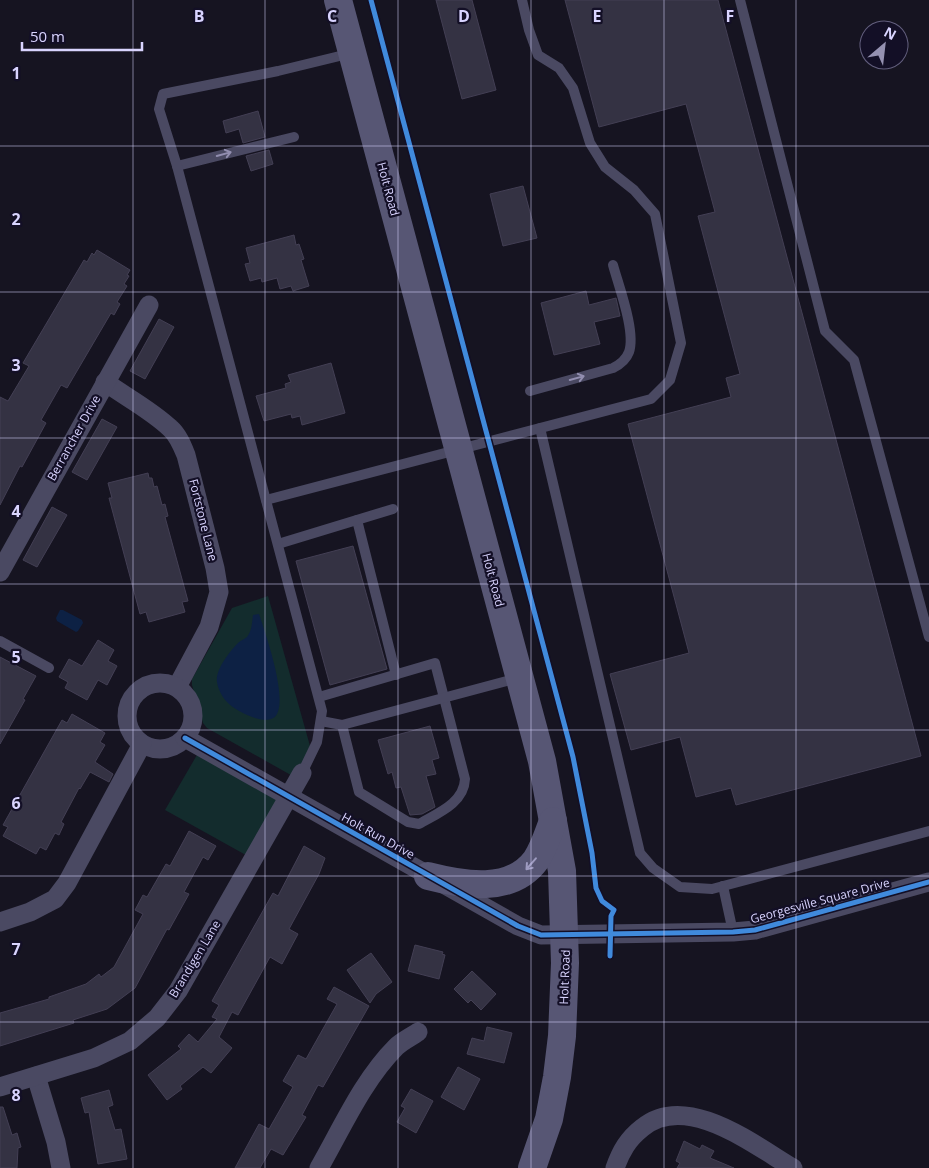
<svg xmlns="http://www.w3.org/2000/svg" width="929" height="1168" font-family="'Open Sans',sans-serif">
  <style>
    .green { fill: #132c2d }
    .water { fill: #0d2144 }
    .building { fill: #343243; stroke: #433f54 }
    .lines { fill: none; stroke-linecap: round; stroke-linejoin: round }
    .service { stroke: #4a4962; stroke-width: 10 }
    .minor { stroke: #4a4962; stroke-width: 19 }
    .secondary { stroke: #575674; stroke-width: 28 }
    .cycleway-casing { stroke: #130f26; stroke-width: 8 }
    .cycleway { stroke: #408adc; stroke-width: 5 }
    .oneway { stroke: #928eb0 }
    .oneway2 { stroke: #9e9bc0 }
    .grid { fill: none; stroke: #d9d4ff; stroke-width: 1; stroke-opacity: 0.55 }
    .labels { text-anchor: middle; stroke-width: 4.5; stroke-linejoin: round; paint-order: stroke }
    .street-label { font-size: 12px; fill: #d9d4ff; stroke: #130f26 }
    .grid-label { font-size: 16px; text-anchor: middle; font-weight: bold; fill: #d9d4ff; stroke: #130f26; stroke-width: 4.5; stroke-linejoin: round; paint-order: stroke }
  </style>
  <rect width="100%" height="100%" fill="#161421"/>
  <g class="green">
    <polygon points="268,596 310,746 298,779 207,728 203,723 192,685 192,679 232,608"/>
    <polygon points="201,748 288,797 253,859 165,810"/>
  </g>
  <g class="water">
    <polygon points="60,610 63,610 82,620 83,623 78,631 76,632 57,621 56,618"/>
    <path d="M 259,614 C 266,635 287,695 277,714 C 269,729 235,711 227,702 C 222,697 218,689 217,682 C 215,670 230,651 238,643 C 241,640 245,639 247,637 C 252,631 252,622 253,615 Z"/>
  </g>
  <g class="building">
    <polygon points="436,0 472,0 496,90 462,99"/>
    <polygon points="565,0 718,0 921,756 736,805 731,788 696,797 680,737 631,750 610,674 689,653 628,424 731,397 726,378 740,374 698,216 715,212 686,104 599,127"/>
    <polygon points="258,111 265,137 243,143 239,129 226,133 223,121"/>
    <polygon points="269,150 273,164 251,171 246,156"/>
    <polygon points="523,186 537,238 503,246 490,194"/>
    <polygon points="294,235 296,245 299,244 304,259 301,260 309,286 293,291 291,286 280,289 277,278 262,282 261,278 250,281 245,264 250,263 246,248"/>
    <polygon points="97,250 130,270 127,275 129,276 124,284 127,286 117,302 120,304 114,315 111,313 67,388 61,385 41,420 46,423 22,467 20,466 0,505 0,397 8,401 29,366 23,363 84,260 87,262 92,253 94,255"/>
    <polygon points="586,291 589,305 616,298 620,316 594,322 600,344 554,355 541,303"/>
    <polygon points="159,319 174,327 145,379 130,371"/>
    <polygon points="331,363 345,413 302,425 300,416 292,418 291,414 264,421 256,396 286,388 285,384 291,382 288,375"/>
    <polygon points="102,419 117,427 87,480 72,472"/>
    <polygon points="148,473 149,478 152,478 154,487 157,486 162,505 165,504 168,516 165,517 188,601 182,602 185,612 149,622 146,612 140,614 109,498 112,498 108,483"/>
    <polygon points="52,507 67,515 37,567 23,560"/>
    <polygon points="353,546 387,669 330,685 296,561"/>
    <polygon points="98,640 114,650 108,661 117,666 107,685 98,680 87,700 65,688 68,682 59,677 69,659 82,666"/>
    <polygon points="0,657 36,676 23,699 25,700 0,744"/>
    <polygon points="72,714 105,733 100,742 105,745 95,762 113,774 109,782 90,772 80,789 79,788 61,822 64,824 59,835 55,833 46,850 40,847 36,854 3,836 8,827 3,825 62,720 67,723"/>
    <polygon points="430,726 439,758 432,760 436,774 426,776 435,807 422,814 410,815 401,787 396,788 392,772 388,774 378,740"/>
    <polygon points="189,831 216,846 208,860 203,857 184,892 189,894 169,930 167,929 135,988 107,1009 73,1020 74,1023 0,1046 0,1013 49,999 49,997 86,984 99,974 101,977 114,967 143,914 135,910 143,895 147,897 166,864 170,866"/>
    <polygon points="304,846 325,858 319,874 289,929 298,934 282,964 270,957 238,1015 232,1012 219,1037 232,1048 211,1073 203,1067 180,1086 182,1089 167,1100 148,1075 181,1049 178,1046 189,1034 198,1042 217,1019 212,1017 219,1005 212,1001 273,893 278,896"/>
    <polygon points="415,945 443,952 442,954 445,955 439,979 408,971"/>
    <polygon points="371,953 392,982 376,994 370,1003 347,970"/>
    <polygon points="472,971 496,994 481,1010 471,1000 468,1003 454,989"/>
    <polygon points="334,987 369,1006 323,1087 318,1085 302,1115 306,1117 283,1155 271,1149 260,1168 235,1168 259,1124 269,1129 293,1087 283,1081 298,1055 306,1059 337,1004 327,999"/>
    <polygon points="487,1027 512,1033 504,1063 467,1054 472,1038 484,1041"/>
    <polygon points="458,1067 480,1079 464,1110 441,1097"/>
    <polygon points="411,1089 433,1101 416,1133 397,1122 405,1108 401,1106"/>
    <polygon points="109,1090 113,1105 108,1107 115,1130 121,1129 127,1159 98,1164 89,1112 85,1113 81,1098"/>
    <polygon points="0,1107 3,1107 12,1135 17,1133 21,1147 18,1148 17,1168 0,1168"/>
    <polygon points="684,1141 700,1149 702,1145 714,1151 710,1158 734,1168 677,1168 680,1163 676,1161"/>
  </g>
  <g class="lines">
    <g class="service">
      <polyline points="740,0 825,331 854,360 929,637"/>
      <polyline points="177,166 294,137"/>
      <path d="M 530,391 L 613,368 C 619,365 626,360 629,352 C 636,332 619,287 613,265"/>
      <polyline points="540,428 640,853 653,868 680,887 712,889 929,831"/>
      <polyline points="266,500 651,399 670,380 681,343 655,214 634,190 605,167 590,143 573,88 559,68 538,55 529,30 522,0"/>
      <polyline points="357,520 396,675"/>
      <polyline points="278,544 393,509"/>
      <polyline points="0,641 49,668"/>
      <path d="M 319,697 L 435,663 L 465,779 C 464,803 438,813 419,824 L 408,822 L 359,792 L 342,725 L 321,721"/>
      <polyline points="342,725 518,678"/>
      <polyline points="302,773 317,742 322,711 177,166 159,109 163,94 278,71 352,53"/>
      <polyline points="723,886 733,932"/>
    </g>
    <g class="minor">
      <path d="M 105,382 C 126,397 151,410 170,428 C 178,435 182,445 186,455 L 215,568 L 219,592 L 209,627 L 177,687"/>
      <polyline points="0,572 149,305"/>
      <circle cx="160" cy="716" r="33"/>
      <polyline points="185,738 518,926 541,935 733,932 755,930 929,882"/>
      <polyline points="0,922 30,912 55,899 67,883 142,744"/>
      <polyline points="36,1076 56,1142 61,1168"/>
      <polyline points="0,1087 94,1058 130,1041 157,1018 178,991 302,773"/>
      <path d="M 319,1168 C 342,1128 363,1080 396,1047 C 402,1041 411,1037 418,1032"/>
      <path d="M 615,1168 C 621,1151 628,1139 642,1128 C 686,1091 754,1145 793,1168"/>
    </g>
    <g class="secondary">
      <polyline points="338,0 542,761 562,871 565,963 562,1036 557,1077 549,1119 532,1168"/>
      <path d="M 428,876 C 463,885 511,894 536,860 C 544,848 548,834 553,821"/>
    </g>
    <defs>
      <g id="cycleway">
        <polyline points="371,0 573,757 592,853 596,888 602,901 614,910 611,916 610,956"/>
        <polyline points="185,738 518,926 541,935 733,932 755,930 929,882"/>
      </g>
    </defs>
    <use href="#cycleway" class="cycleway-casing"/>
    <use href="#cycleway" class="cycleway"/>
  </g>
  <defs><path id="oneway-shaft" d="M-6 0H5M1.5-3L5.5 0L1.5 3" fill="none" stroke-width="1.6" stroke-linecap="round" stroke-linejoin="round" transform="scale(1.25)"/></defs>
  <g class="oneway">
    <use href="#oneway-shaft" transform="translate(224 154) rotate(-15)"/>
    <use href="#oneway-shaft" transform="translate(577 378) rotate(-15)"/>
  </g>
  <use class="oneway2" href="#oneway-shaft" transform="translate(531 864) rotate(131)"/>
  <path class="grid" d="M 133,0 L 133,1168M 265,0 L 265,1168M 398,0 L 398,1168M 531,0 L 531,1168M 664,0 L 664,1168M 796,0 L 796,1168M 0,146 L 929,146M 0,292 L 929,292M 0,438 L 929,438M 0,584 L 929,584M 0,730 L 929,730M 0,876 L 929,876M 0,1022 L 929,1022"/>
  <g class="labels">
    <g class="street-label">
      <text transform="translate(388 189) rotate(75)" y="4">Holt Road</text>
      <text transform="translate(74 438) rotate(-61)" y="4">Berrancher Drive</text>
      <text transform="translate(203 520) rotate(76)" y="4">Fortstone Lane</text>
      <text transform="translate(493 580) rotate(75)" y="4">Holt Road</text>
      <text transform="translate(378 836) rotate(29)" y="4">Holt Run Drive</text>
      <text transform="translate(820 901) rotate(-15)" y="4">Georgesville Square Drive</text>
      <text transform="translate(195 959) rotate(-59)" y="4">Brandigen Lane</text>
      <text transform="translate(565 977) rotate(-88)" y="4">Holt Road</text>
    </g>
  </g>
  <g class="grid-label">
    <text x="199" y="22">B</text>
    <text x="332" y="22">C</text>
    <text x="464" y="22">D</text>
    <text x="597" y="22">E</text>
    <text x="730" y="22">F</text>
    <text x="16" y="79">1</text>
    <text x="16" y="225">2</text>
    <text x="16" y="371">3</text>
    <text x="16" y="517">4</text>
    <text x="16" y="663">5</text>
    <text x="16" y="809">6</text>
    <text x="16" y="955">7</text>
    <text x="16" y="1101">8</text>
  </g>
  <g transform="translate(884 45) rotate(28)"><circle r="24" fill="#130f26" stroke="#625e7d"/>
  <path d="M0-4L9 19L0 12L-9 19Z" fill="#9591b1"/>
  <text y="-8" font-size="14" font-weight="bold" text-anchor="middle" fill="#d9d4ff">N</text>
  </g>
  <path d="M22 42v8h120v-8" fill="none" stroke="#d9d4ff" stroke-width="2.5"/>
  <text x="30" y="42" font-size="15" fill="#d9d4ff" stroke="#130f26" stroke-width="4" paint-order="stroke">50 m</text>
</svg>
